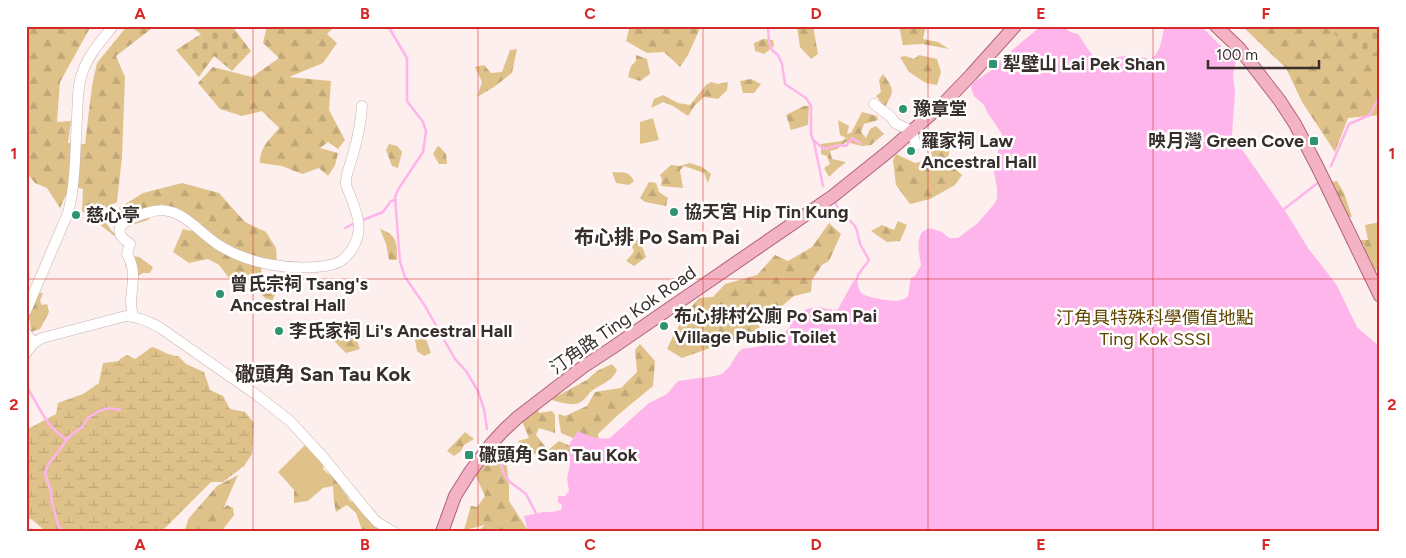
<svg xmlns="http://www.w3.org/2000/svg" width="1406" height="558" font-family="Figtree,'Noto Sans TC',sans-serif">
  <style>
    .forest { fill: url(#forest-firs) }
    .wetland { fill: url(#wetland-marsh) }
    .cemetery { fill: url(#cemetery-stones) }
    .green { fill: #dfc28a }
    .water { fill: #feb5ec }
    .lines { fill: none; stroke-linecap: round; stroke-linejoin: round }
    .stream { stroke: #feb5ec; stroke-width: 2.5 }
    .minor-casing { stroke: #c7b1ad; stroke-width: 11 }
    .major-casing { stroke: #ae6377; stroke-width: 14 }
    .minor { stroke: #fff; stroke-width: 10 }
    .major { stroke: #f4b2c5; stroke-width: 12 }
    .grid { fill: none; stroke: #d62828; stroke-width: 1; stroke-opacity: 0.55 }
    .poi-dot { fill: #2e9370; stroke: #fff; stroke-width: 2 }
    .labels { text-anchor: middle; stroke-width: 5; stroke-linejoin: round; paint-order: stroke }
    .poi-label { font-size: 18px; font-weight: bold; fill: #382f2d; stroke: #fff; text-anchor: start }
    .park-label { font-size: 18px; fill: #604601; stroke: #fff }
    .street-label { font-size: 18px; fill: #382f2d; stroke: #fff }
    .quarter-label { font-size: 20px; font-weight: bold; fill: #382f2d; stroke: #fff }
    .neatline { fill: none; stroke: #d62828; stroke-width: 2 }
    .grid-label { font-size: 16px; text-anchor: middle; font-weight: bold; fill: #d62828 }
  </style>
  <defs>
    <pattern id="forest-firs" width="22" height="20" patternUnits="userSpaceOnUse" patternTransform="scale(1.25)"><rect width="22" height="20" fill="#dfc28a"/><path d="M5 1l3.5 6h-7zM16 11l3.5 6h-7z" fill="#c0a777"/></pattern>
    <pattern id="wetland-marsh" width="20" height="14" patternUnits="userSpaceOnUse" patternTransform="scale(1.25)"><rect width="20" height="14" fill="#dfc28a"/><path d="M1 5h8M5 5V1M11 12h8M15 12V8" fill="none" stroke="#c0a777"/></pattern>
    <pattern id="cemetery-stones" width="16" height="16" patternUnits="userSpaceOnUse" patternTransform="scale(1.25)"><rect width="16" height="16" fill="#dfc28a"/><path d="M2 7V4a2 2 0 0 1 4 0v3zM10 15v-3a2 2 0 0 1 4 0v3z" fill="#c0a777"/></pattern>
  </defs>
  <rect width="100%" height="100%" fill="#fdefed"/>
  <g class="forest">
    <polygon points="26,26 91,26 60,82 57,122 71,121 68,143 85,144 92,86 97,63 127,26 155,26 116,56 125,77 122,157 117,202 98,212 117,238 82,211 83,189 70,186 60,208 47,188 35,183 26,172"/>
    <path d="M 267,26 L 335,26 L 327,34 L 337,43 L 323,63 L 289,77 L 331,81 L 329,110 L 345,140 L 338,149 L 328,142 L 320,148 L 338,153 L 335,165 L 328,176 L 319,168 L 302,174 L 282,166 L 260,163 C 260,146 269,141 279,128 L 262,111 L 242,116 L 220,109 L 198,83 L 213,67 L 252,77 L 279,58 L 263,43 Z"/>
    <polygon points="630,26 701,26 688,55 680,67 664,52 647,53 626,41"/>
    <polygon points="797,26 813,26 818,54 811,59 800,47"/>
    <polygon points="899,26 926,26 923,39 938,42 949,49 923,44 903,45"/>
    <polygon points="1242,26 1355,26 1380,48 1380,115 1348,118 1335,152 1302,102 1286,68"/>
    <polygon points="763,39 773,40 774,46 764,54 755,51 754,43"/>
    <polygon points="517,49 512,73 494,87 477,97 482,82 475,67 484,65 491,73 502,72 510,50"/>
    <polygon points="636,55 647,59 650,74 640,81 628,77 631,66 636,61"/>
    <polygon points="919,55 937,59 941,72 937,85 926,83 909,72 900,57 905,56 914,59"/>
    <path d="M 883,74 C 894,90 895,90 885,107 L 876,96 L 881,92 L 879,80 Z"/>
    <polygon points="751,79 761,84 754,93 743,93 740,81"/>
    <polygon points="711,82 718,84 728,82 727,90 718,99 704,97 695,105 688,116 673,106 663,102 651,108 654,99 663,95 678,103 690,105 706,85"/>
    <polygon points="804,106 809,106 808,125 791,130 786,115"/>
    <polygon points="862,112 877,116 878,120 864,124 861,132 866,138 870,129 876,126 884,134 871,145 862,146 846,142 837,149 830,151 832,159 846,162 835,171 829,177 824,168 830,164 827,156 821,154 821,144 842,141 846,138 840,135 838,120 849,126 847,134 851,133"/>
    <polygon points="939,133 950,148 947,162 962,175 955,185 930,199 910,204 896,185 893,160 896,154 915,163 933,160 928,140"/>
    <polygon points="389,144 397,146 402,152 398,168 392,166 386,150"/>
    <polygon points="439,146 446,154 447,164 439,164 433,154 437,147"/>
    <polygon points="690,163 702,167 711,174 708,183 704,173 684,166 680,170 683,188 661,186 662,179 660,175 671,165 680,166"/>
    <path d="M 612,172 C 623,173 628,170 634,181 L 629,185 L 616,183 Z"/>
    <polygon points="1337,181 1344,193 1352,217 1344,216 1331,182"/>
    <polygon points="649,182 656,183 659,192 668,198 666,206 645,202 640,198"/>
    <polygon points="182,183 219,193 245,222 266,232 276,248 277,264 261,269 263,281 275,295 271,303 255,289 253,282 232,282 219,265 208,259 189,263 173,252 183,229 191,231 202,224 185,214 161,204 148,220 132,225 119,208 143,193"/>
    <polygon points="898,221 907,225 900,241 887,242 871,231 882,225 894,230"/>
    <polygon points="1380,222 1380,276 1377,270 1372,273 1368,264 1371,260 1366,260 1362,251 1365,245 1358,245 1357,240 1368,240 1365,225"/>
    <path d="M 829,223 L 841,234 L 829,261 L 822,265 L 812,280 L 811,292 L 794,296 L 766,319 L 754,334 L 730,341 L 682,358 L 667,349 C 675,331 685,313 699,298 L 713,297 L 725,284 L 757,275 L 775,255 L 788,261 L 812,247 Z"/>
    <polygon points="644,227 646,229 642,246 646,257 634,266 626,261 633,253 634,249 631,248 643,231"/>
    <path d="M 380,229 C 398,235 397,244 397,260 L 389,260 L 386,244 Z"/>
    <polygon points="133,256 139,257 153,267 150,273 143,273 135,278 131,271 125,265 125,259"/>
    <polygon points="32,292 43,293 40,301 42,305 47,304 49,312 40,329 31,332 30,320 26,318 26,303"/>
    <polygon points="344,330 355,335 360,349 346,353 333,340"/>
    <polygon points="419,337 426,339 431,353 424,356 417,351 415,340"/>
    <path d="M 640,344 L 655,361 L 653,386 L 619,414 L 598,434 L 599,443 L 623,451 C 598,453 547,463 525,450 C 522,448 520,444 518,441 L 529,438 L 521,419 L 537,406 L 539,413 L 552,411 L 555,415 L 555,433 L 539,428 L 536,435 L 548,450 L 559,441 L 573,447 L 575,439 L 561,433 L 558,414 L 565,416 L 587,406 L 595,392 L 621,388 L 637,372 L 635,350 Z"/>
    <path d="M 612,364 L 617,370 C 613,380 602,384 593,390 C 587,394 584,403 575,404 C 567,405 556,401 548,399 L 559,395 L 587,380 L 597,371 Z"/>
    <polygon points="465,432 474,439 464,445 461,451 454,456 447,451"/>
    <polygon points="500,441 506,459 509,485 509,501 529,532 477,532 485,525 464,530 471,506 477,507 485,496 474,472"/>
    <path d="M 326,473 L 338,480 C 340,489 346,493 350,501 L 355,502 L 382,520 L 382,532 L 365,532 L 362,530 L 356,513 L 347,505 L 336,512 L 334,502 L 333,486 L 323,488 L 308,501 L 294,503 L 294,486 Z"/>
    <polygon points="238,475 223,509 227,505 233,508 234,515 221,532 184,532 189,518 217,486"/>
  </g>
  <path class="wetland" d="M 152,347 C 163,350 165,355 178,356 L 186,364 L 204,372 L 210,390 L 223,396 L 230,409 L 245,412 L 254,423 L 252,454 L 244,466 L 223,482 L 211,482 L 161,532 L 42,532 L 42,528 L 31,519 L 26,519 L 26,430 L 56,414 L 58,403 L 83,394 L 99,383 L 103,363 L 119,361 L 120,359 L 127,355 L 135,359 Z"/>
  <g class="cemetery">
    <polygon points="190,26 232,26 251,51 232,71 214,56 199,77 176,50 201,34"/>
    <polygon points="1327,26 1380,26 1380,55 1365,58 1327,28"/>
  </g>
  <g class="green">
    <polygon points="653,118 659,140 640,144 640,122"/>
    <polygon points="306,444 324,464 323,469 331,476 303,500 278,472"/>
  </g>
  <path class="water" d="M 1041,26 L 1063,26 L 1070,32 L 1078,34 L 1094,58 C 1104,63 1115,56 1126,56 C 1134,56 1143,58 1151,59 C 1162,51 1161,38 1165,26 L 1201,26 L 1236,61 L 1233,74 L 1235,92 L 1232,135 L 1289,217 L 1308,248 L 1336,284 L 1357,327 L 1380,347 L 1380,532 L 528,532 L 524,516 L 543,512 L 552,512 L 561,510 L 562,505 L 558,502 L 558,496 L 565,496 L 569,491 L 567,478 L 570,465 L 570,443 L 578,431 C 589,436 598,440 610,438 L 649,403 L 667,394 L 678,381 L 715,376 L 722,374 L 730,366 L 737,354 L 742,349 L 762,346 L 776,341 L 789,328 L 793,319 L 807,309 L 818,307 L 834,310 L 838,309 L 854,280 L 857,280 C 858,286 859,292 864,295 C 873,298 900,305 907,297 C 910,293 909,283 911,278 L 915,276 L 921,265 C 919,253 916,243 922,232 L 930,228 L 942,232 L 949,238 L 958,238 L 978,223 L 995,203 L 997,198 L 997,188 L 994,172 L 998,151 L 1002,139 L 1002,134 L 987,112 L 984,105 L 974,96 L 971,88 L 973,83 L 993,69 L 1003,58 Z"/>
  <g class="lines">
    <g class="stream">
      <polyline points="388,26 407,58 407,101 423,122 426,131 423,152 399,188 395,197 400,262 405,277 425,306 455,359 466,371 478,391 484,409 487,429"/>
      <polyline points="768,26 769,43 772,50 778,55 782,64 785,84 806,98 811,106 811,134 813,140 824,149 839,145 846,146 852,138 860,143"/>
      <polyline points="814,142 823,186"/>
      <polyline points="1331,166 1349,124 1370,115 1380,95"/>
      <polyline points="834,201 838,208 855,226 857,231 860,244 869,260 858,275 856,282"/>
      <polyline points="1283,210 1319,182"/>
      <polyline points="360,221 383,212 391,201 396,200"/>
      <polyline points="345,228 355,223"/>
      <path d="M 26,386 C 41,408 43,424 67,440"/>
      <polyline points="497,446 503,472 506,477 510,482 526,494 536,513"/>
      <polyline points="65,532 59,527 52,503 51,492 45,473 48,465 69,437 82,427 88,418 99,411 109,408 120,410"/>
    </g>
    <defs>
      <g id="minor">
        <polyline points="874,104 891,117 895,123 912,131 916,145"/>
        <path d="M 26,311 L 68,213 C 76,182 75,149 77,117 C 78,102 77,85 83,71 C 89,54 102,40 113,26"/>
        <path d="M 133,317 C 132,312 131,306 131,301 C 132,282 137,272 127,254 L 130,244 C 128,242 124,240 122,237 C 110,222 145,213 154,211 C 182,205 200,235 222,247 C 251,264 291,271 325,266 C 330,265 338,264 342,260 C 349,255 355,246 357,238 C 362,223 355,209 350,195 C 349,191 346,187 346,184 C 345,176 350,166 352,158 C 357,141 361,124 362,106"/>
        <polyline points="26,333 34,343"/>
        <path d="M 26,353 L 34,343 L 42,338 L 126,316 C 139,317 148,321 159,327 L 258,396 L 290,421 L 323,457 L 368,512 L 377,522 L 394,532"/>
      </g>
      <g id="major">
        <polyline points="1216,26 1239,48 1280,101 1295,124 1318,168 1380,296"/>
        <polyline points="442,532 455,496 470,472 492,443 504,430 518,417 583,367 612,348 833,196 889,151 945,102 971,75 1015,26"/>
      </g>
    </defs>
    <use href="#minor" class="minor-casing"/>
    <use href="#major" class="major-casing"/>
    <use href="#minor" class="minor"/>
    <use href="#major" class="major"/>
  </g>
  <path class="grid" d="M 253,26 L 253,532M 478,26 L 478,532M 703,26 L 703,532M 928,26 L 928,532M 1153,26 L 1153,532M 26,279 L 1380,279"/>
  <g class="poi-dot">
    <rect x="988" y="59" width="10" height="10" rx="2.5"/>
    <circle cx="903" cy="109" r="5"/>
    <rect x="1309" y="136" width="10" height="10" rx="2.5"/>
    <circle cx="911" cy="151" r="5"/>
    <circle cx="674" cy="212" r="5"/>
    <circle cx="76" cy="215" r="5"/>
    <circle cx="220" cy="294" r="5"/>
    <circle cx="664" cy="326" r="5"/>
    <circle cx="279" cy="331" r="5"/>
    <rect x="464" y="450" width="10" height="10" rx="2.5"/>
  </g>
  <g class="labels">
    <g class="poi-label">
      <text x="1003" y="70">犁壁山 Lai Pek Shan</text>
      <text x="913" y="115">豫章堂</text>
      <text x="921" y="147">羅家祠 Law<tspan x="921" dy="21">Ancestral Hall</tspan></text>
      <text x="1304" y="147" text-anchor="end">映月灣 Green Cove</text>
      <text x="684" y="218">協天宮 Hip Tin Kung</text>
      <text x="86" y="221">慈心亭</text>
      <text x="230" y="290">曾氏宗祠 Tsang's<tspan x="230" dy="21">Ancestral Hall</tspan></text>
      <text x="674" y="322">布心排村公廁 Po Sam Pai<tspan x="674" dy="21">Village Public Toilet</tspan></text>
      <text x="289" y="337">李氏家祠 Li's Ancestral Hall</text>
      <text x="479" y="461">䃟頭角 San Tau Kok</text>
    </g>
    <g class="park-label">
      <text x="1155" y="324">汀角具特殊科學價值地點<tspan x="1155" dy="21">Ting Kok SSSI</tspan></text>
    </g>
    <g class="street-label">
      <text transform="translate(623 320) rotate(-35)" y="6">汀角路 Ting Kok Road</text>
    </g>
    <g class="quarter-label">
      <text x="657" y="244">布心排 Po Sam Pai</text>
      <text x="323" y="381">䃟頭角 San Tau Kok</text>
    </g>
  </g>
  <rect width="1406" height="558" fill="none" stroke="#ffffff" stroke-width="55"/>
  <path d="M1208 60v8h111v-8" fill="none" stroke="#382f2d" stroke-width="2.5"/>
  <text x="1216" y="60" font-size="15" fill="#382f2d" stroke="#ffffff" stroke-width="4" paint-order="stroke">100 m</text>
  <rect x="28" y="28" width="1350" height="502" class="neatline"/>
  <g class="grid-label">
    <text x="140" y="19">A</text>
    <text x="365" y="19">B</text>
    <text x="590" y="19">C</text>
    <text x="816" y="19">D</text>
    <text x="1041" y="19">E</text>
    <text x="1266" y="19">F</text>
    <text x="14" y="159">1</text>
    <text x="1392" y="159">1</text>
    <text x="14" y="410">2</text>
    <text x="1392" y="410">2</text>
    <text x="140" y="550">A</text>
    <text x="365" y="550">B</text>
    <text x="590" y="550">C</text>
    <text x="816" y="550">D</text>
    <text x="1041" y="550">E</text>
    <text x="1266" y="550">F</text>
  </g>
</svg>
